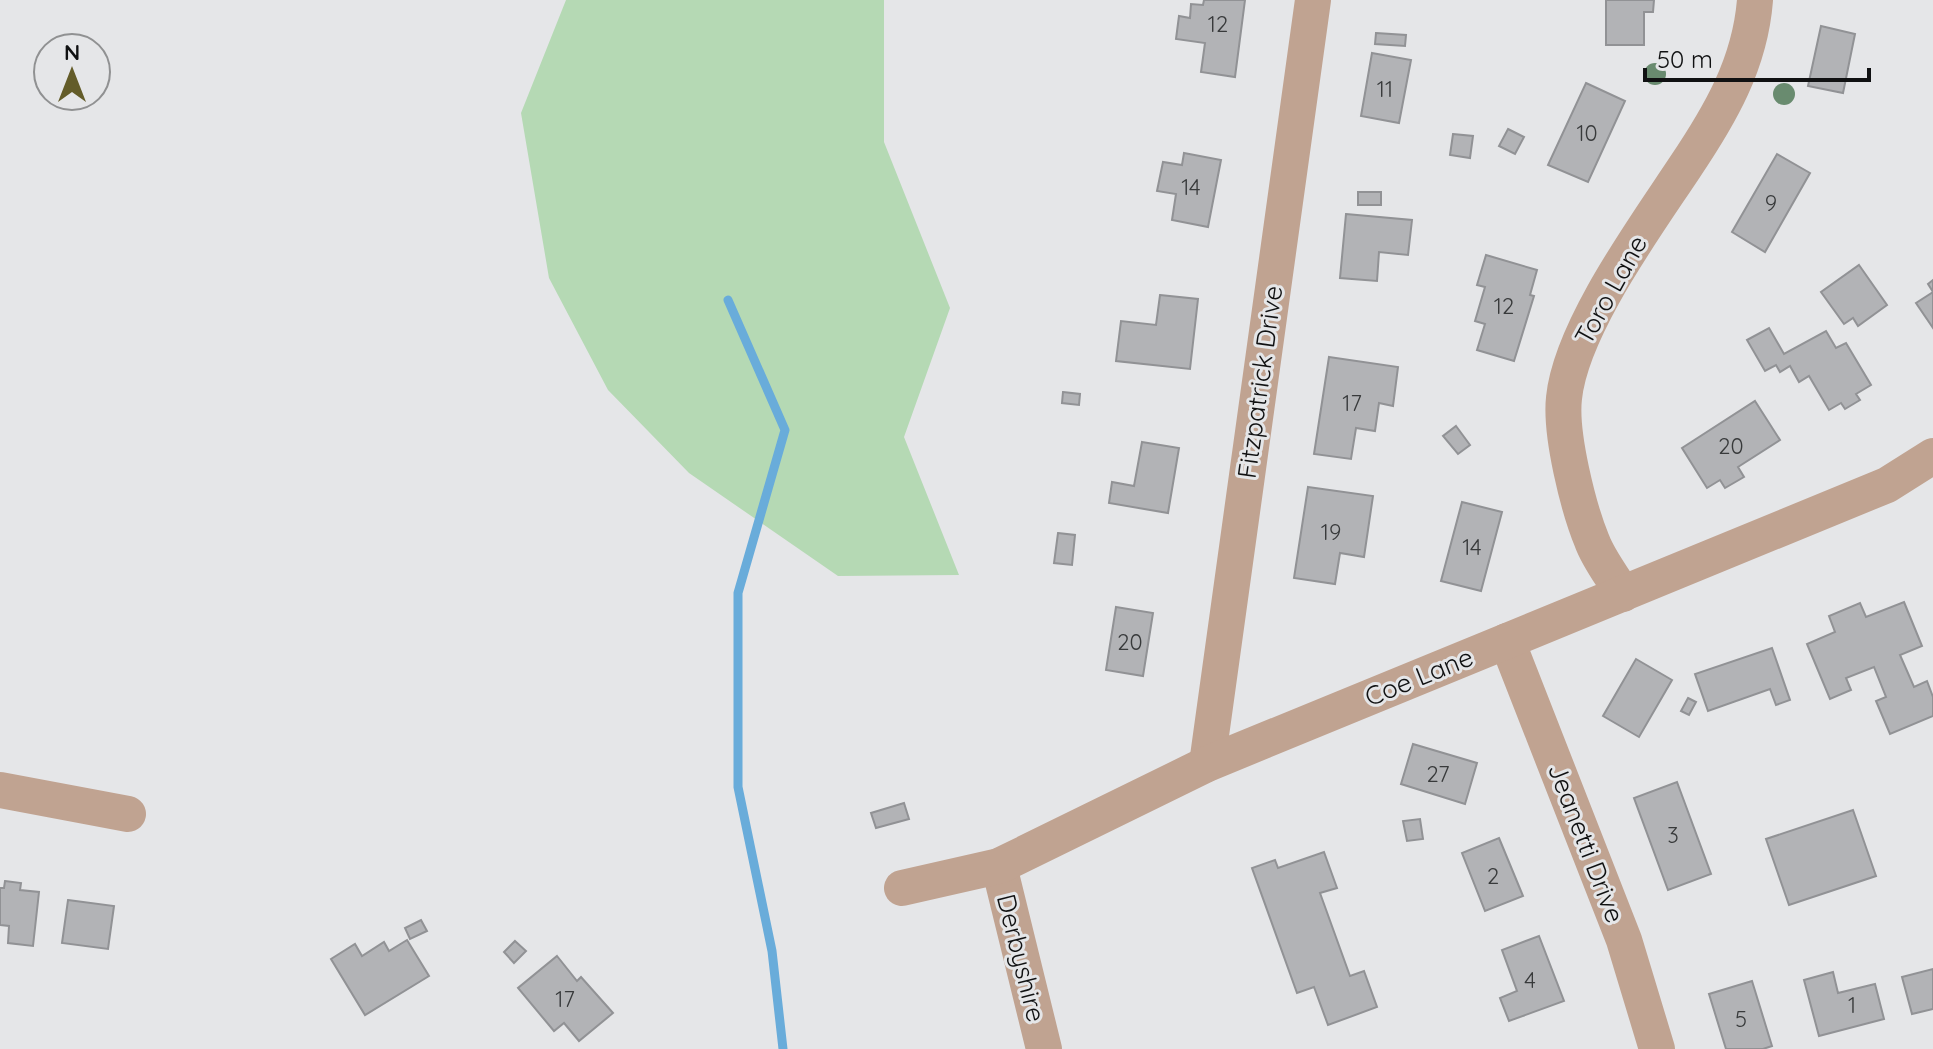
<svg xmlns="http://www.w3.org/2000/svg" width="1933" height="1049" font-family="Quicksand,sans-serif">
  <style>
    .green { fill: #b5d9b4 }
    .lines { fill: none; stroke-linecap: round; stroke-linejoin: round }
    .stream { stroke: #69acda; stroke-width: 9 }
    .building { fill: #b2b3b6; stroke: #919295; stroke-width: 2 }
    .street { stroke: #c0a391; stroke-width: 36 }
    .tree { fill: #698b6f }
    .labels { text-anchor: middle; stroke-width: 6; stroke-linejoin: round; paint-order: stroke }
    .number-label { font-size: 22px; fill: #383a3b }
    .street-label { font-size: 26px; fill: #101112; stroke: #e5e6e8 }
  </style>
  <rect width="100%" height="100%" fill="#e5e6e8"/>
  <polygon class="green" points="566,0 884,0 884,142 950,308 904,437 959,575 838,576 689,473 608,390 549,278 521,113"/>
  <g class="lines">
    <polyline class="stream" points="728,300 785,430 738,593 738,787 772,951 783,1049"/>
  </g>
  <g class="building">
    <polygon points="1204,0 1245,0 1235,77 1201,72 1205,43 1176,39 1179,16 1190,18 1191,4 1203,5"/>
    <polygon points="1606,0 1654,0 1653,12 1644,12 1644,45 1606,45"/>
    <polygon points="1821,26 1855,34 1843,93 1808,86"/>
    <polygon points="1376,33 1406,35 1405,46 1375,44"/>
    <polygon points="1372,53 1411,60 1399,123 1361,116"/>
    <polygon points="1586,83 1625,101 1588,182 1548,165"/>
    <polygon points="1508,129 1524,137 1515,154 1499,146"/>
    <polygon points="1453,134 1473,136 1470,158 1450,155"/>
    <polygon points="1184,153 1221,160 1208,227 1172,220 1176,194 1157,191 1163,162 1182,165"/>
    <polygon points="1777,154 1810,173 1765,252 1732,232"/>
    <rect x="1358" y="192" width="23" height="13"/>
    <polygon points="1346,214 1412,220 1408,255 1379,252 1377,281 1340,278"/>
    <polygon points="1486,255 1537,270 1530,295 1534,296 1514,361 1477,350 1485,324 1475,321 1485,287 1477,285"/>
    <polygon points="1859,265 1887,305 1858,326 1853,318 1844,324 1821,292"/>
    <polygon points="1933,280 1933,328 1916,303 1933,292 1928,284"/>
    <polygon points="1160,295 1198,299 1190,369 1116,361 1121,321 1156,325"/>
    <polygon points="1769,328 1784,354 1826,331 1836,348 1846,343 1871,385 1856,394 1860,400 1845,409 1841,403 1829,410 1809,376 1799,382 1790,366 1780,372 1776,365 1765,371 1747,340"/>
    <polygon points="1329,357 1398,367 1393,406 1379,403 1375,431 1356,428 1351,459 1314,454"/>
    <polygon points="1063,392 1080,394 1079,405 1062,403"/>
    <polygon points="1755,401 1780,440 1738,467 1744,477 1725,488 1720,480 1707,488 1682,448"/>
    <polygon points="1456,426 1470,445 1458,454 1443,436"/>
    <polygon points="1142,442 1179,448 1168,513 1109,503 1112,482 1134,486"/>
    <polygon points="1308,487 1373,496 1364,557 1340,553 1335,584 1294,578"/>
    <polygon points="1462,502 1502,512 1481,591 1441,581"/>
    <polygon points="1058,533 1075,535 1072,565 1054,563"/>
    <polygon points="1904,602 1922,646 1900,655 1914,687 1927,681 1933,697 1933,716 1890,734 1876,701 1886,697 1874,667 1846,678 1851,690 1830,699 1807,644 1835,632 1829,616 1860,603 1866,617"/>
    <polygon points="1116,607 1153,613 1143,676 1106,670"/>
    <polygon points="1772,648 1790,700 1776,705 1770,689 1708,711 1695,674"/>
    <polygon points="1636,659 1672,680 1639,737 1603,716"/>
    <polygon points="1688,698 1696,702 1689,715 1681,711"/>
    <polygon points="1413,744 1477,763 1465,804 1401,784"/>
    <polygon points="1677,782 1711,874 1668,890 1634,798"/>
    <polygon points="904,803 909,819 876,828 871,813"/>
    <polygon points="1853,810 1876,876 1789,905 1766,839"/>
    <polygon points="1420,819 1423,839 1407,841 1403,821"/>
    <polygon points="1499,838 1523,896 1485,911 1462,853"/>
    <polygon points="1324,852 1337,888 1320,893 1350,976 1364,971 1377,1007 1328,1025 1314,987 1297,993 1252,868 1275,860 1278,868"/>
    <polygon points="5,881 21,883 20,890 39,892 33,946 8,943 9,926 0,925 0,888 4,888"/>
    <polygon points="68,900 114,906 108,949 62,943"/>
    <polygon points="421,920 427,931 410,939 405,928"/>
    <polygon points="1539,936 1564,1001 1509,1021 1500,998 1517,991 1502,950"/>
    <polygon points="407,940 429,976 365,1015 331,959 355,944 362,956 384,942 389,951"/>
    <polygon points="515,941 526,951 514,963 504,952"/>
    <polygon points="557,956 577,981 581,977 613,1013 579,1041 564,1023 554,1031 518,988"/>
    <polygon points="1933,969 1933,1009 1912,1014 1902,977"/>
    <polygon points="1833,972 1838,993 1875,984 1884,1019 1819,1036 1804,980"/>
    <polygon points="1752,981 1772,1046 1763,1049 1726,1049 1709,994"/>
  </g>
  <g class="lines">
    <g class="street">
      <path d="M 1623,594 C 1613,577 1599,560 1592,541 C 1578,507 1560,434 1564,398 C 1571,328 1646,226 1685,167 C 1720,115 1750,64 1755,0"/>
      <polyline points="1507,641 1624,940 1657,1049"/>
      <polyline points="1207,764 1313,0"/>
      <polyline points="0,790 128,814"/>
      <polyline points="999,866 1044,1049"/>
      <polyline points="902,888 999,866 1207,764 1887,485 1933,456"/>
    </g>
  </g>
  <g class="tree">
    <circle cx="1655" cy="74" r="11"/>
    <circle cx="1784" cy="94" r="11"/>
  </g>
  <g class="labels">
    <g class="number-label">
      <text x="1218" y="32">12</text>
      <text x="1385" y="97">11</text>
      <text x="1587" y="141">10</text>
      <text x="1191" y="195">14</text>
      <text x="1771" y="211">9</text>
      <text x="1504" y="314">12</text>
      <text x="1352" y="411">17</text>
      <text x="1731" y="454">20</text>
      <text x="1331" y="540">19</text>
      <text x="1472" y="555">14</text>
      <text x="1130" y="650">20</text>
      <text x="1438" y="782">27</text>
      <text x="1673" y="843">3</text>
      <text x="1493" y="884">2</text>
      <text x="1530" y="988">4</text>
      <text x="565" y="1007">17</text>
      <text x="1852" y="1013">1</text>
      <text x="1741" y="1027">5</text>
    </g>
    <g class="street-label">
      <text transform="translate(1611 290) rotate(-61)" y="9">Toro Lane</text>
      <text transform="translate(1260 382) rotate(-82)" y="9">Fitzpatrick Drive</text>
      <text transform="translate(1419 677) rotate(-22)" y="9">Coe Lane</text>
      <text transform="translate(1586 843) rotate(69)" y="9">Jeanetti Drive</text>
      <text transform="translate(1021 958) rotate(76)" y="9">Derbyshire</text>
    </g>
  </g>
  <g transform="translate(72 72)"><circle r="38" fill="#e5e6e8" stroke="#909192" stroke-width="2"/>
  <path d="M0-6L14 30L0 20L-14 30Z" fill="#635c29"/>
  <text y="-12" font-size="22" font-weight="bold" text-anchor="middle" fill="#101112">N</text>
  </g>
  <path d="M1645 68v12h224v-12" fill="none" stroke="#101112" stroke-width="4"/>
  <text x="1657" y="68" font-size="24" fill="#101112" stroke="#e5e6e8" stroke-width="6" paint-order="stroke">50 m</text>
</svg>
